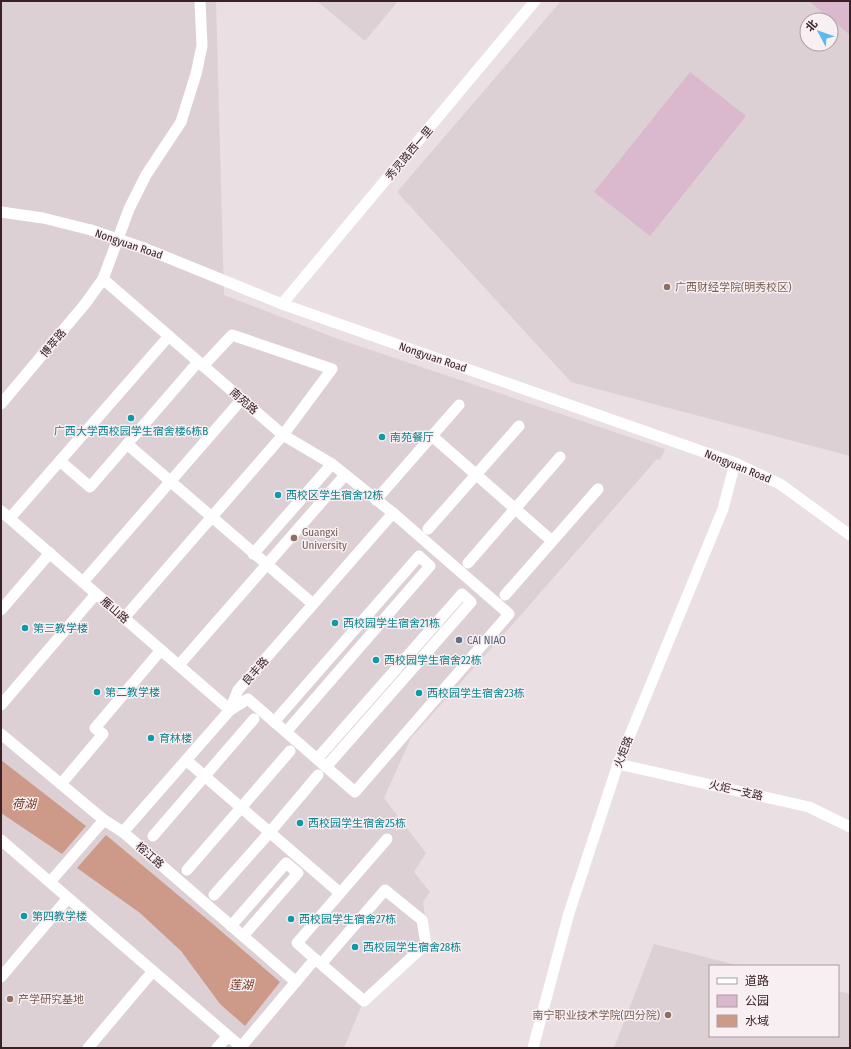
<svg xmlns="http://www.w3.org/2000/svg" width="851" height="1049" font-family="'Fira Sans Condensed','Noto Sans SC',sans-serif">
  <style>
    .built { fill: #ddd0d5; fill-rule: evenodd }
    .green { fill: #dab9ce }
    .water { fill: #cd9a89 }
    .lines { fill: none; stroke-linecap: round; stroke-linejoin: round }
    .minor { stroke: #fff; stroke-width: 11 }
    .minor-bridge { stroke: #fff; stroke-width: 11 }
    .education-dot { fill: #8d6e63; stroke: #f7eff2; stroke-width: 1.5 }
    .culture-dot { fill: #0f9aa8; stroke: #f7eff2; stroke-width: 1.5 }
    .service-dot { fill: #5c6f8a; stroke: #f7eff2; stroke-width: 1.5 }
    .labels { text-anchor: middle; stroke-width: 3; stroke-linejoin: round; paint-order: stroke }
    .street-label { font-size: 11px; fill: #392125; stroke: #f7eff2 }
    .education-label { font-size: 11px; fill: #785e54; stroke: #f7eff2; text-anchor: start }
    .culture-label { font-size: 11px; fill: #0d838f; stroke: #f7eff2; text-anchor: start }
    .service-label { font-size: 11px; fill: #4e5e75; stroke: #f7eff2; text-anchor: start }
    .water-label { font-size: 12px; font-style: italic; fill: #72341e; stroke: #f7eff2 }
  </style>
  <rect width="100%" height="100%" fill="#eadfe3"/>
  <g class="built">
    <polygon points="1,1 216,1 224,295 338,339 665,449 660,460 657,459 520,616 411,738 384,798 426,853 414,872 430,892 423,902 429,947 361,1007 344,1048 1,1048"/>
    <polygon points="317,1 398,1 365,41"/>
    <path d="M 561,1 L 850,1 L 850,456 L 571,382 L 397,192 ZM 807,20 L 831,20 L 831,44 L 807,44 Z"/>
    <polygon points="654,944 741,966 710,966 710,1036 838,1036 838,991 850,994 850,1048 614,1048"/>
  </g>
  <g class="green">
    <polygon points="809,1 850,1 850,35"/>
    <polygon points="690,72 746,116 650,236 594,192"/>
  </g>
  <g class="water">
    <polygon points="1,760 86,826 62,854 1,813"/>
    <polygon points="106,835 214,925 280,982 245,1026 220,1004 181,951 140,913 77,868"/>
  </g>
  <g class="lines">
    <g class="minor">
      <polyline points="1,212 43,218 91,230"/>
      <polyline points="144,248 282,304 735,463 780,484 850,535"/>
      <polyline points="103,279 283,435 332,464 393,513 509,614 355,792 248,699 230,710"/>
      <polyline points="282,304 535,1"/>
      <polyline points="1,404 85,304 103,279 129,209 146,175 181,122 196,74 202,46 200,1"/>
      <polyline points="432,436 552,541"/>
      <polyline points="127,444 313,604"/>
      <polyline points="60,461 90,487 198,362"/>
      <polyline points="376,500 459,405"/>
      <polyline points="1,511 230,710"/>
      <polyline points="10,518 169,336"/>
      <polyline points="428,529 519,426"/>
      <polyline points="253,554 332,464"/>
      <polyline points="468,563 560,457"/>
      <polyline points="83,582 242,399"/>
      <polyline points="505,595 598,489"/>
      <polyline points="1,610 50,553"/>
      <polyline points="124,618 283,435 332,369 232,335 203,366"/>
      <polyline points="179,665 345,475"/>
      <polyline points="1,705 96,594"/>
      <polyline points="274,722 419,556 430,566 286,732"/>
      <polyline points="1,734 104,820 123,832 296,982"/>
      <polyline points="317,759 462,594 471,602 326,767"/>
      <polyline points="186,760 340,893"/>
      <polyline points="618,764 809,807 850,827"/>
      <polyline points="61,784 103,734 95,728 161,650"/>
      <polyline points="123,832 230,710 238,690 393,513"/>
      <polyline points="153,836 254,719"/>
      <polyline points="1,840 241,1047 315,959 321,964 364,1001 426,944 422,920 385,890 321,964"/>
      <polyline points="187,870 290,751"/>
      <polyline points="50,882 104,820"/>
      <polyline points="214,895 270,832 318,775"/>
      <polyline points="231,926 286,863 298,873 243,936"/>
      <polyline points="315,959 297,943 387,839"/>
      <polyline points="1,977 68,898"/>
      <polyline points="88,1048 153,971"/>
      <polyline points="217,1048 228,1036"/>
      <polyline points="533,1048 569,913 618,764 723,509 735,463"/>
    </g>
    <polyline class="minor-bridge" points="91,230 144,248"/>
  </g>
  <g class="education-dot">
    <circle cx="667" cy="287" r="4"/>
    <circle cx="294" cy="538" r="4"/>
    <circle cx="10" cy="999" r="4"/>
    <circle cx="668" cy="1015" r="4"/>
  </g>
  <g class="culture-dot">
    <circle cx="131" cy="418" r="4"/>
    <circle cx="382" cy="437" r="4"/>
    <circle cx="278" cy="495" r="4"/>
    <circle cx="335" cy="623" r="4"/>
    <circle cx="25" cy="628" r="4"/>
    <circle cx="376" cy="660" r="4"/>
    <circle cx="97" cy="692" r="4"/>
    <circle cx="419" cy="693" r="4"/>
    <circle cx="151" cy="738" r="4"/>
    <circle cx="300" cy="823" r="4"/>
    <circle cx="24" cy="916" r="4"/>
    <circle cx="291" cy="919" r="4"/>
    <circle cx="355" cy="947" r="4"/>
  </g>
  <circle class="service-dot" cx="459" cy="640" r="4"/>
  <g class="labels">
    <g class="street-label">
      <text transform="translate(409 153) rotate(-50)" y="4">秀灵路西一里</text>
      <text transform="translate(129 244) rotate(19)" y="4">Nongyuan Road</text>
      <text transform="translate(53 343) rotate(-50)" y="4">博萃路</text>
      <text transform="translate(433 357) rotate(19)" y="4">Nongyuan Road</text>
      <text transform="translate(244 401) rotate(41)" y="4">南苑路</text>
      <text transform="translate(738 466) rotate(22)" y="4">Nongyuan Road</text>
      <text transform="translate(115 610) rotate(41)" y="4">雁山路</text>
      <text transform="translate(255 671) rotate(-49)" y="4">良丰路</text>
      <text transform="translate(623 752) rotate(-69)" y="4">火炬路</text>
      <text transform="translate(736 790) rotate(13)" y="4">火炬一支路</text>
      <text transform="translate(150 855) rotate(41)" y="4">榕江路</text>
    </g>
    <g class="education-label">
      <text x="675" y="291">广西财经学院(明秀校区)</text>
      <text x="302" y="536">Guangxi<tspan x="302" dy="13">University</tspan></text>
      <text x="18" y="1003">产学研究基地</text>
      <text x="660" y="1019" text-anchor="end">南宁职业技术学院(四分院)</text>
    </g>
    <g class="culture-label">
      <text x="131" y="435" text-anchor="middle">广西大学西校园学生宿舍楼6栋B</text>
      <text x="390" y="441">南苑餐厅</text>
      <text x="286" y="499">西校区学生宿舍12栋</text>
      <text x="343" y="627">西校园学生宿舍21栋</text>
      <text x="33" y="632">第三教学楼</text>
      <text x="384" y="664">西校园学生宿舍22栋</text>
      <text x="105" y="696">第二教学楼</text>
      <text x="427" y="697">西校园学生宿舍23栋</text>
      <text x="159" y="742">育林楼</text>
      <text x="308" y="827">西校园学生宿舍25栋</text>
      <text x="32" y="920">第四教学楼</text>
      <text x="299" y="923">西校园学生宿舍27栋</text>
      <text x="363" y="951">西校园学生宿舍28栋</text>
    </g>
    <g class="service-label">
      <text x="467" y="644">CAI NIAO</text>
    </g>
    <g class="water-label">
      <text x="24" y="808">荷湖</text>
      <text x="241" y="989">莲湖</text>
    </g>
  </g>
  <rect width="851" height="1049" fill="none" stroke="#392125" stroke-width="4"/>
  <rect x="709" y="965" width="130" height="72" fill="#f7eff2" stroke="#ab9da0"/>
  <rect x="717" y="978" width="20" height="6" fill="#ffffff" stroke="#ab9da0"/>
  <text x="745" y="985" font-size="12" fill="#392125">道路</text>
  <rect x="717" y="995" width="20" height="12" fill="#dab9ce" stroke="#ab9da0"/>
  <text x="745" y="1005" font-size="12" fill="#392125">公园</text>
  <rect x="717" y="1015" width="20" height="12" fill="#cd9a89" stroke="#ab9da0"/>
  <text x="745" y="1025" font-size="12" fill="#392125">水域</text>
  <g transform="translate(819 32) rotate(311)"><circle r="19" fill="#f7eff2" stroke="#ab9da0"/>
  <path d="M0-3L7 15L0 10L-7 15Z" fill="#5bbbec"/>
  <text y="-6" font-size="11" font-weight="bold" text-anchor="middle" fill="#392125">北</text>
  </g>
</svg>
